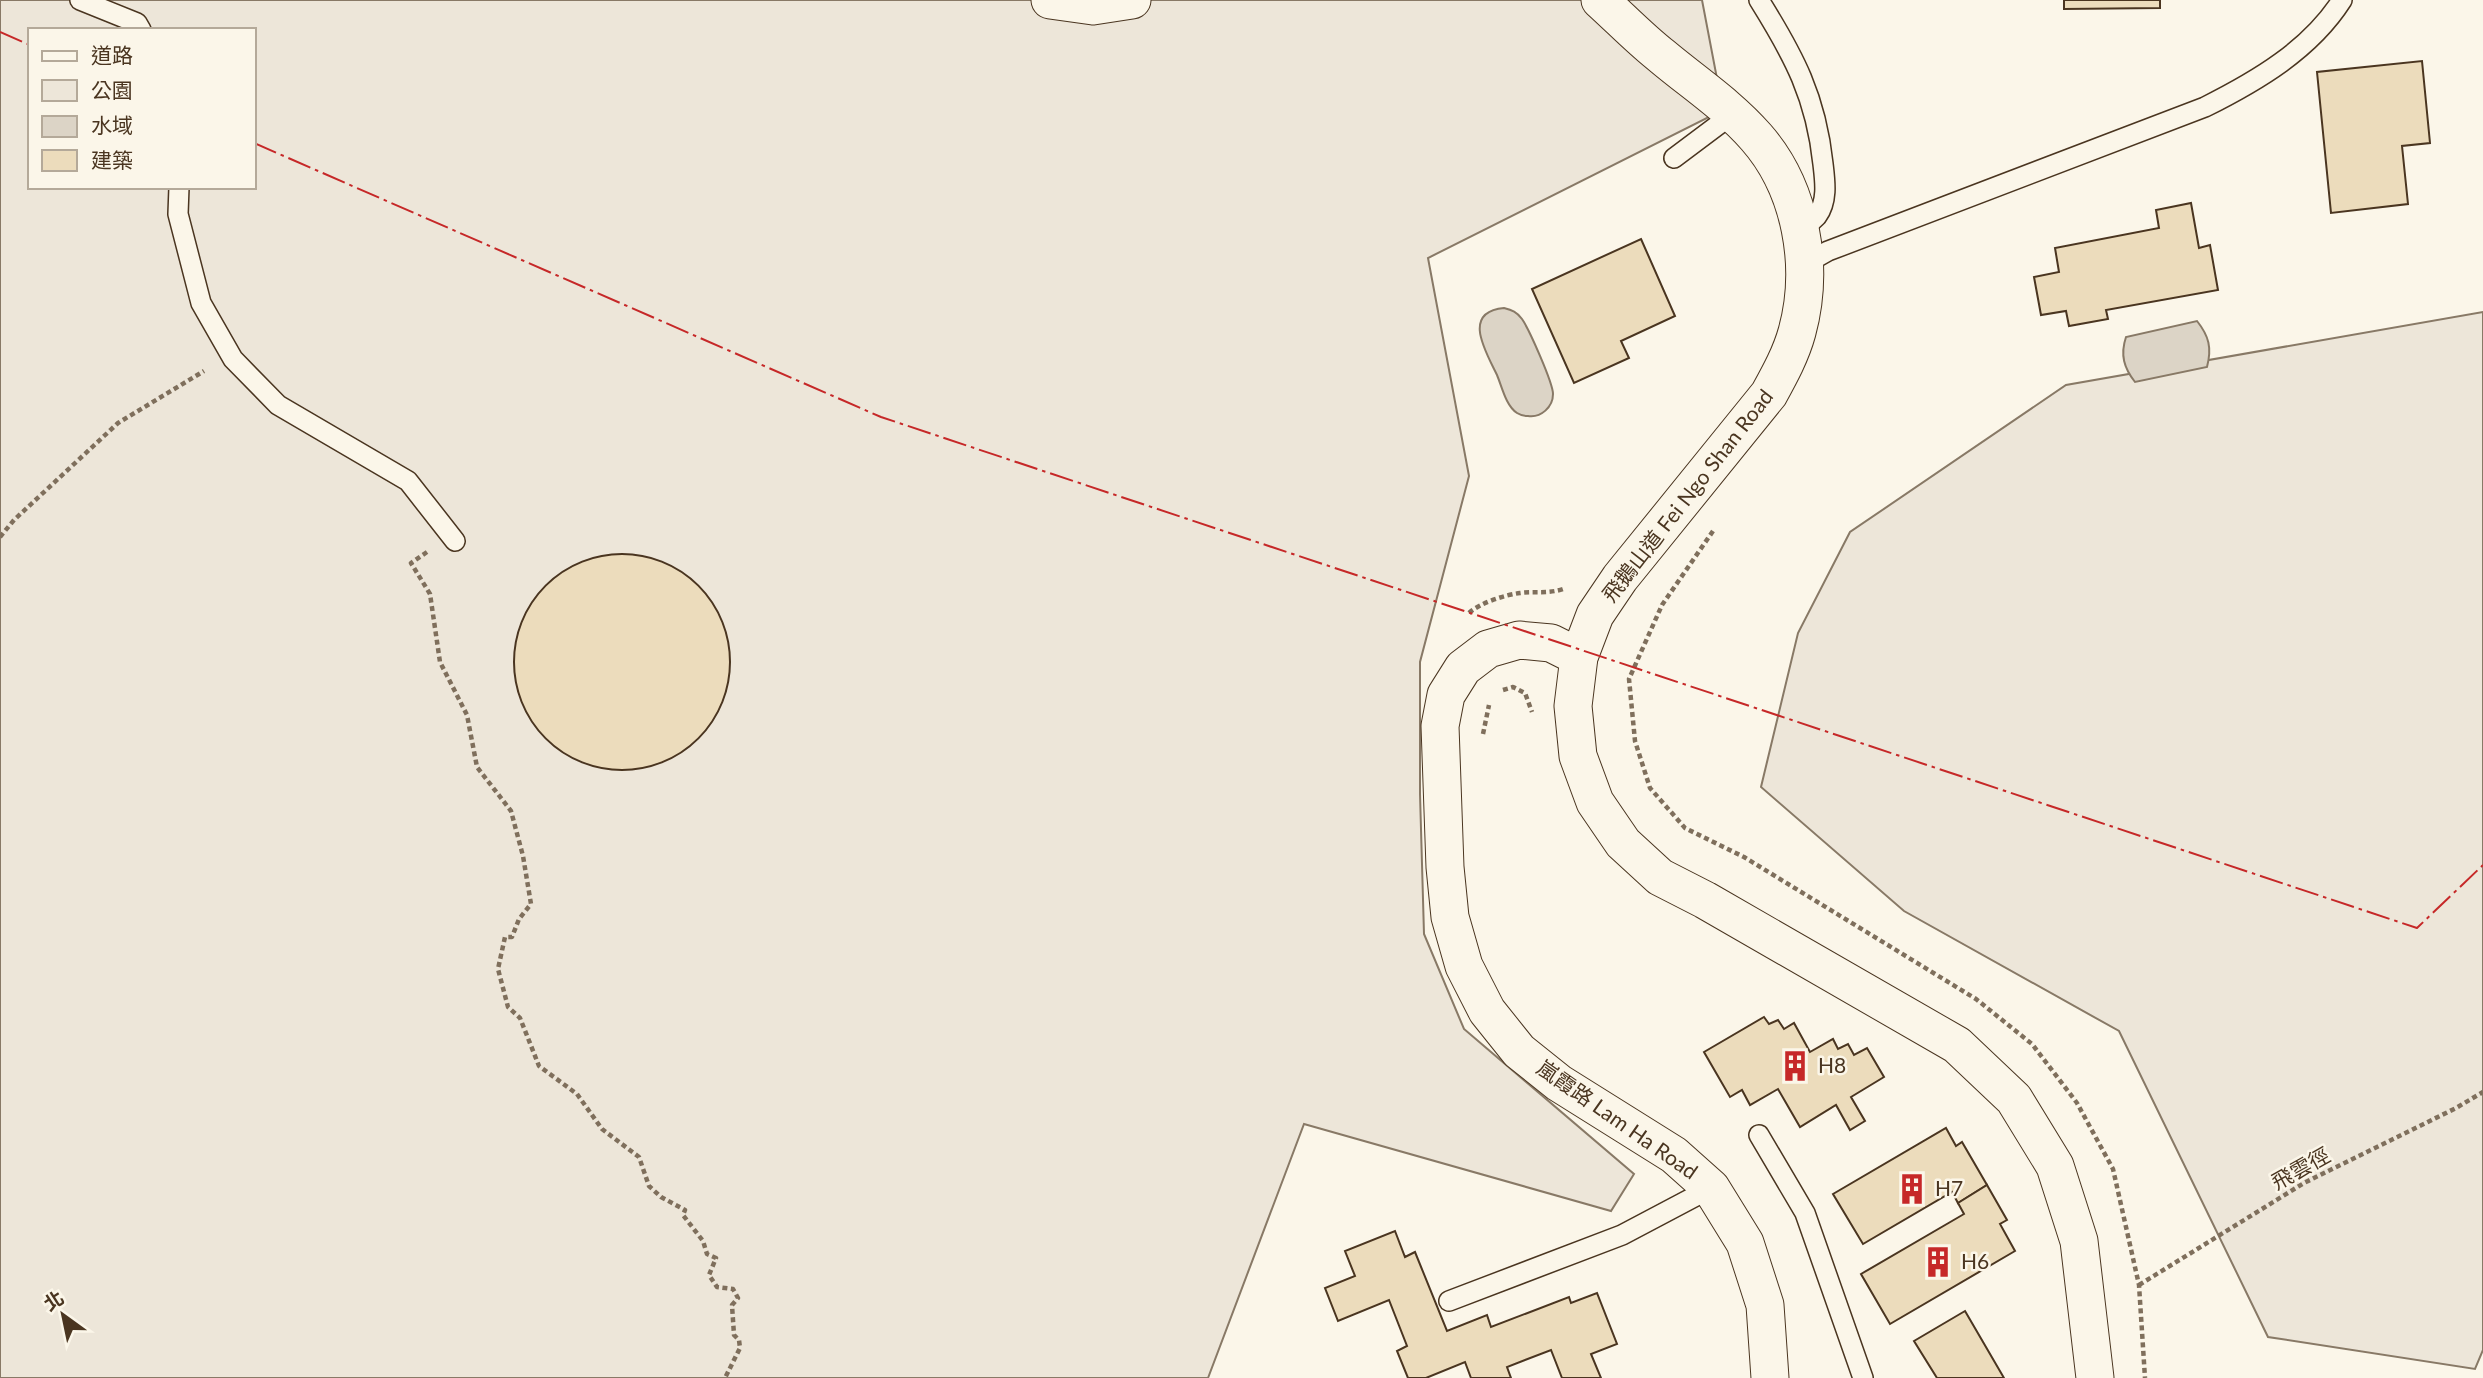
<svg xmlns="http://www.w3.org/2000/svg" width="2483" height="1378" font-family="Lato,'Noto Sans TC',sans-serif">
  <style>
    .green { fill: #ede6d9; stroke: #887966; stroke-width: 2; fill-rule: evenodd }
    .water { fill: #dcd4c6; stroke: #887966; stroke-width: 2 }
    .building { fill: #ecdcbc; stroke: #4a3520; stroke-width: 2 }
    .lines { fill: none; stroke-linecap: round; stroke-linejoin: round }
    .lane-casing { stroke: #4a3520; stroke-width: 22 }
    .street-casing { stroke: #4a3520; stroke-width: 39 }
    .path { stroke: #7f6f5c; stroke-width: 4.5; stroke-dasharray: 5 3.5; stroke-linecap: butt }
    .lane { stroke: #fbf6e9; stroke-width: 19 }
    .street { stroke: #fbf6e9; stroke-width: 37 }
    .power { stroke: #c62828; stroke-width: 2; stroke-dasharray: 24 5 3.5 5; stroke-linecap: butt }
    .labels { text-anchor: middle; stroke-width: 5; stroke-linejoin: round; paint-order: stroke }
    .street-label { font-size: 21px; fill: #4a3520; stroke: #fbf6e9 }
    .poi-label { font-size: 21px; fill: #4a3520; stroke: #fbf6e9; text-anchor: start }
  </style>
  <rect width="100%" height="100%" fill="#fbf6e9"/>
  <g class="green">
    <path d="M 0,0 L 1702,0 L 1723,110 L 1428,258 L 1469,476 L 1420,662 L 1420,794 L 1424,934 L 1464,1029 L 1634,1174 L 1611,1211 L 1304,1124 L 1208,1378 L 0,1378 ZM 30,30 L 254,30 L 254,187 L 30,187 Z"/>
    <polygon points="2483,312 2483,1350 2475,1369 2268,1337 2119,1031 1904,911 1761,787 1798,633 1850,532 2066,385"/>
  </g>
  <g class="water">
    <path d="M 1504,308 C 1512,310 1517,312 1522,319 C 1529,329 1553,383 1553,394 C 1553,407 1541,418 1528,416 C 1524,416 1520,415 1517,413 C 1506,406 1502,387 1497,375 C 1486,352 1461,312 1504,308 Z"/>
    <path d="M 2197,321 C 2209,336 2212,348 2207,367 L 2135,382 C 2124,368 2120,355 2126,337 Z"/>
  </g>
  <g class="building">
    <polygon points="2064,0 2160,0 2160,8 2064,9"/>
    <polygon points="2422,61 2430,143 2402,146 2408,204 2331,213 2317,72"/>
    <polygon points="2191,203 2199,248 2210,245 2218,290 2106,310 2108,319 2069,326 2066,311 2041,315 2034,277 2059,272 2055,248 2159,228 2156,210"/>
    <polygon points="1641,239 1675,316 1621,341 1629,358 1574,383 1532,289"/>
    <circle cx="622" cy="662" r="108"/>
    <polygon points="1764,1017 1769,1024 1778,1020 1784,1029 1794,1023 1810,1052 1833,1039 1838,1049 1848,1044 1854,1055 1867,1048 1884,1077 1851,1097 1865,1121 1850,1130 1836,1105 1800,1127 1778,1089 1750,1105 1742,1090 1730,1097 1704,1052"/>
    <polygon points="1946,1128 1956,1146 1962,1142 1987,1185 1958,1203 1952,1192 1863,1244 1833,1194"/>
    <polygon points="1987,1185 2007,1220 2000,1224 2015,1251 1890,1324 1861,1274 1964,1214 1958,1203"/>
    <polygon points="1395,1231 1405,1257 1415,1252 1447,1331 1487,1315 1491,1327 1569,1297 1571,1303 1597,1293 1617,1344 1591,1354 1601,1378 1562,1378 1551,1350 1507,1367 1511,1378 1471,1378 1465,1362 1426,1378 1408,1378 1397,1351 1407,1346 1389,1300 1338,1321 1325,1288 1355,1276 1345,1251"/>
    <polygon points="1965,1311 2004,1378 1937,1378 1914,1341"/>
  </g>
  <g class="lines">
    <defs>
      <g id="lane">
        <polyline points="80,0 137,23 141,30"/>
        <path d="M 1759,0 C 1794,56 1816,97 1823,164 C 1825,181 1828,201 1817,216 C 1812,221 1806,226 1801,231"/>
        <polyline points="1674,158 1734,113"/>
        <polyline points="179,187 178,214 201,303 233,359 278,405 408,481 455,541"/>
        <path d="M 1805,264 L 1828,251 L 2205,107 C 2257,81 2310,50 2342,0"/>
        <polyline points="1759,1135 1805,1213 1863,1378"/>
        <polyline points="1449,1301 1622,1235 1711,1188"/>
      </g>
      <g id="street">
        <polyline points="1050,0 1093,6 1132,0"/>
        <path d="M 1600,0 C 1621,19 1641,40 1663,57 C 1694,83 1729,106 1756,137 C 1801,188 1815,266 1797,332 C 1791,354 1780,374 1769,394 L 1620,578 L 1595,615 L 1579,657 L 1573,706 L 1578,756 L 1595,802 L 1623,843 L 1660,877 L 1705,900 L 1957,1045 L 2014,1099 L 2055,1166 L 2079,1241 L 2095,1378"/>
        <polyline points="1579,657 1551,643 1519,640 1488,649 1463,668 1446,695 1440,726 1445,867 1450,917 1464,966 1487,1011 1519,1051 1559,1083 1674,1155 1711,1188 1745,1243 1765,1305 1770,1378"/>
      </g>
    </defs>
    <use href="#lane" class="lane-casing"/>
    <use href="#street" class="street-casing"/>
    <g class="path">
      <polyline points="1713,531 1662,605 1629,679 1635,741 1650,788 1685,828 1744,857 1976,999 2032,1044 2077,1103 2113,1169 2139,1285 2145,1378"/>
      <polyline points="0,537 14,520 118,423 204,371"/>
      <polyline points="427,552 411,563 430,594 440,662 467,715 477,767 511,811 523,856 531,904 519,919 512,937 505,937 498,969 508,1007 520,1018 539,1066 577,1094 602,1129 639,1157 649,1186 661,1197 685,1210 683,1215 703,1241 707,1254 716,1258 709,1275 717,1287 733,1289 738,1298 732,1305 734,1335 739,1340 740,1348 725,1378"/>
      <path d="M 1469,613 C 1480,603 1504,595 1520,593 C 1535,591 1548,594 1563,589"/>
      <polyline points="1503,690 1513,687 1525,693 1532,712"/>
      <polyline points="1483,734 1489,705"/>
      <polyline points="2139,1285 2304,1183 2456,1108 2483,1092"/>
    </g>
    <use href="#lane" class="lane"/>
    <use href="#street" class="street"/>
    <g class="power">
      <polyline points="0,32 30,45"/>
      <polyline points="254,143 881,417 2417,928 2483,865"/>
    </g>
  </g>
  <defs>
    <symbol id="building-bare" viewBox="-9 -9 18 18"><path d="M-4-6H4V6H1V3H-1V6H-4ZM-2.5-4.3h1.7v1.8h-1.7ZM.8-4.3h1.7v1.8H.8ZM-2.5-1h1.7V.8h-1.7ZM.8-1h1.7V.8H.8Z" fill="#c62828" stroke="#fbf6e9" stroke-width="2.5" paint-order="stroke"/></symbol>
  </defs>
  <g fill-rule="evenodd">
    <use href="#building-bare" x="1773" y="1044" width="44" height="44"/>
    <use href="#building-bare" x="1890" y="1167" width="44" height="44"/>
    <use href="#building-bare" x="1916" y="1240" width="44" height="44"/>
  </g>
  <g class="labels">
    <g class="street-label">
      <text transform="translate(1688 496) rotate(-52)" y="7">飛鵝山道 Fei Ngo Shan Road</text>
      <text transform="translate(1617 1120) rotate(35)" y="7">嵐霞路 Lam Ha Road</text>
      <text transform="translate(2301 1169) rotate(-29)" y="7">飛雲徑</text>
    </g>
    <g class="poi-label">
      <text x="1818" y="1073">H8</text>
      <text x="1935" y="1196">H7</text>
      <text x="1961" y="1269">H6</text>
    </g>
  </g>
  <rect x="28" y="28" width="228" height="161" fill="#fbf6e9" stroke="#b4a999" stroke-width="2"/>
  <rect x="42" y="51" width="35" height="10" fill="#fbf6e9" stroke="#b4a999" stroke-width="2"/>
  <text x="91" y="63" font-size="21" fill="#4a3520">道路</text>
  <rect x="42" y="80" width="35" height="21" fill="#ede6d9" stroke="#b4a999" stroke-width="2"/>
  <text x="91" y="98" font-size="21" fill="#4a3520">公園</text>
  <rect x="42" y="116" width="35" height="21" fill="#dcd4c6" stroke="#b4a999" stroke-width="2"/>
  <text x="91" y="133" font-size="21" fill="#4a3520">水域</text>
  <rect x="42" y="150" width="35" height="21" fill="#ecdcbc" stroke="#b4a999" stroke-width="2"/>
  <text x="91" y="168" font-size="21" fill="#4a3520">建築</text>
  <g transform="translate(63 1315) rotate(327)" stroke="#fbf6e9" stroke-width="5" paint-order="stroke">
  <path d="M0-5L12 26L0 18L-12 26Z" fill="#4a3520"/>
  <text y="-10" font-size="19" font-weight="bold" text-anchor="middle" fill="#4a3520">北</text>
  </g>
</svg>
